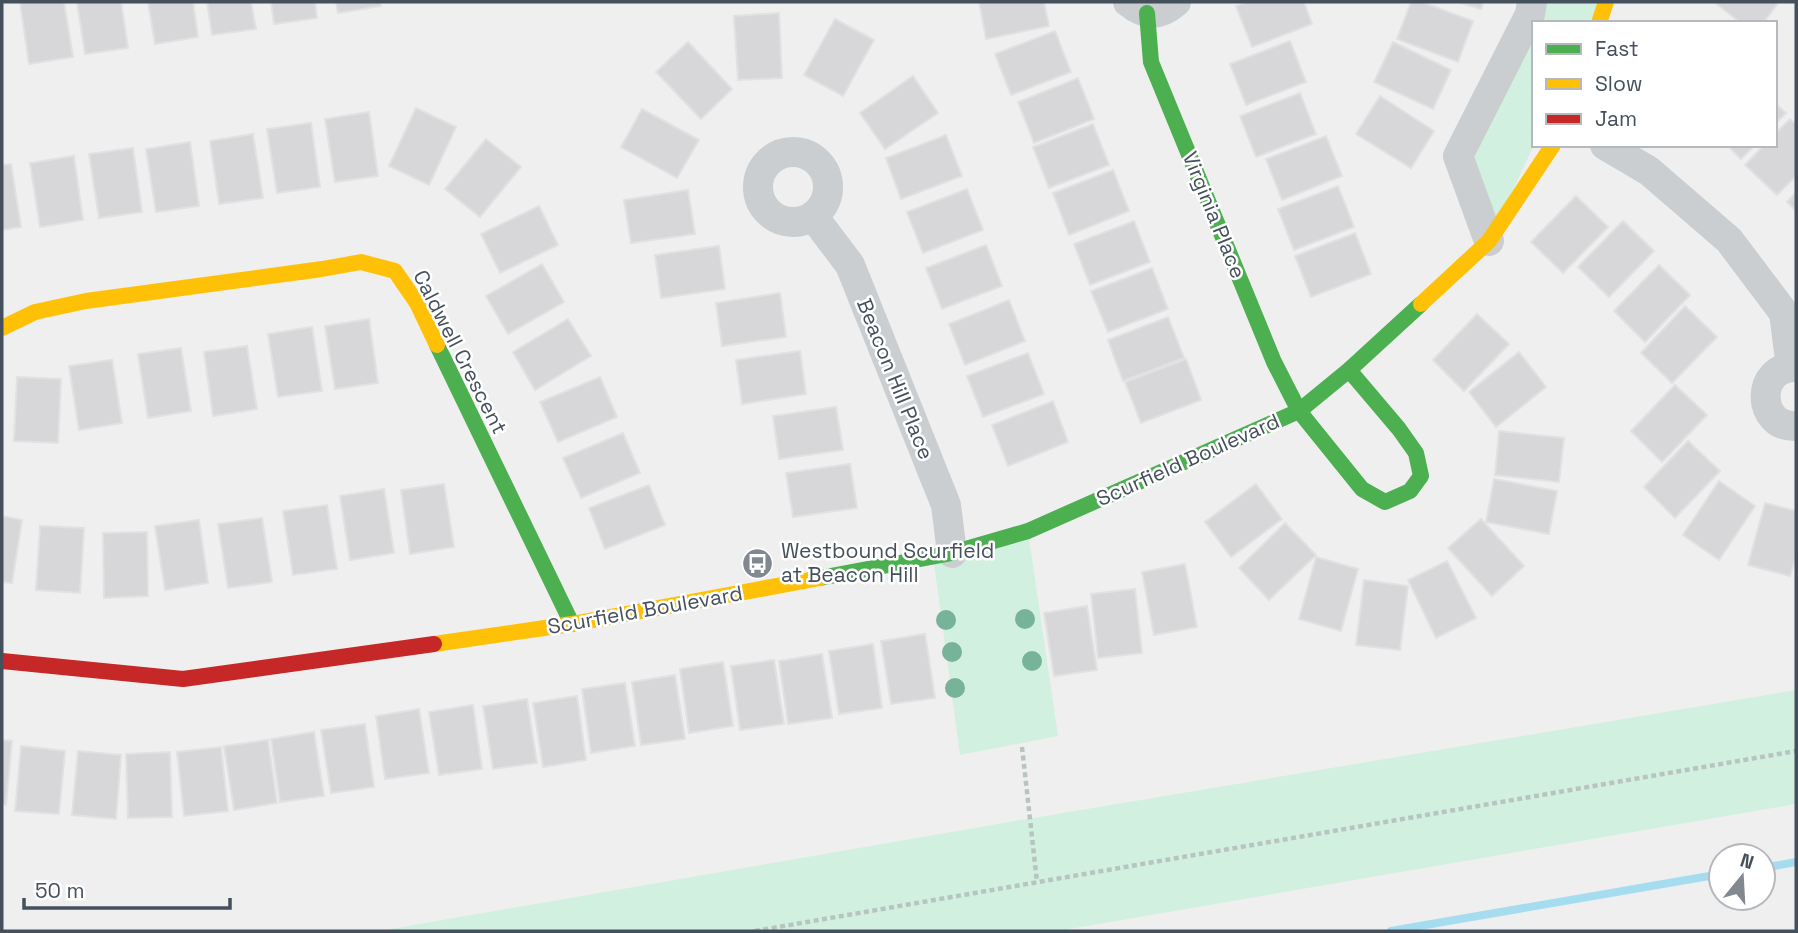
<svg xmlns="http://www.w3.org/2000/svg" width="1798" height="933" font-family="'Space Grotesk',sans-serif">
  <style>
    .green { fill: #d2f0df }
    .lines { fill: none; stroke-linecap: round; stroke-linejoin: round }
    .stream { stroke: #a5dcf0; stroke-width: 8 }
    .building { fill: #d7d7d9; stroke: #e1e1e2; stroke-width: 2 }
    .path { stroke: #b8c4c1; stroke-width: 4.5; stroke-dasharray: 5 3.5; stroke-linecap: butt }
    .street { stroke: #cbced0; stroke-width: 30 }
    .fast { stroke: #4caf50; stroke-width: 16 }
    .slow { stroke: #ffc107; stroke-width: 16 }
    .jam { stroke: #c62828; stroke-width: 16 }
    .tree { fill: #76b398 }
    .labels { text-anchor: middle; stroke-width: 5; stroke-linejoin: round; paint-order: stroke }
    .street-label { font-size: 21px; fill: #45505d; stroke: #fff }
    .poi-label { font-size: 21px; fill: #45505d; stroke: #fff; text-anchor: start }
  </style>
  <rect width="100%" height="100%" fill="#f0efef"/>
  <g class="green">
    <polygon points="1532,2 1606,2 1599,23 1534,23 1534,145 1489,241 1458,156"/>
    <polygon points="1028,531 1058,736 960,755 933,556"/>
    <polygon points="1796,690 1796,804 1058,931 379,931 1021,820"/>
  </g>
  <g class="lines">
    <g class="stream">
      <polyline points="1763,868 1796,862"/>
      <polyline points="1391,931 1721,874"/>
    </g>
  </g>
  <g class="building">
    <polygon points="20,2 64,2 73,57 29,64"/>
    <polygon points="77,2 121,2 128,48 85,54"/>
    <polygon points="148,2 193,2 198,37 155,44"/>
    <polygon points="207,2 251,2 256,29 212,35"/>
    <polygon points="271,2 315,2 317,18 274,24"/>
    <polygon points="336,2 381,2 381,6 338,13"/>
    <polygon points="979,2 1044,2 1049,26 986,39"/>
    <polygon points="1247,2 1304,2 1312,24 1252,47 1236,6"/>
    <polygon points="1411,2 1422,2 1473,21 1458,62 1397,39"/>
    <polygon points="1457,2 1483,2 1481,9"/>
    <polygon points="1714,2 1779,2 1763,23 1741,23"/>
    <polygon points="779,13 782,78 738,80 734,16"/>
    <polygon points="835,19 874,40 843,96 804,75"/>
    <polygon points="1055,31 1071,72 1011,95 995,54"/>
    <polygon points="1290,41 1306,82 1246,105 1230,64"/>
    <polygon points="688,42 732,89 701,119 656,72"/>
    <polygon points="1393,42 1451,70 1433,109 1374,82"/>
    <polygon points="913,76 938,113 885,149 860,113"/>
    <polygon points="1078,78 1094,119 1034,143 1018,102"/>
    <polygon points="1300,93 1316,134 1256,157 1240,116"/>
    <polygon points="1380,96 1434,131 1411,168 1356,134"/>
    <polygon points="1775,103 1786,113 1775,124"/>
    <polygon points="416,108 456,127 429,185 389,166"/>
    <polygon points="642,109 699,140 677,178 621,147"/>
    <polygon points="369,112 378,176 335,182 325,119"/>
    <polygon points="1790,119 1796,124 1796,176 1777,195 1745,165 1764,145 1775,145 1775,134"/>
    <polygon points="311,123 320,187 277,193 267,129"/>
    <polygon points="1093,124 1109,165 1049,188 1033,147"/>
    <polygon points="253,134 263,198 219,204 210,141"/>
    <polygon points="946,135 962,176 901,199 886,158"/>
    <polygon points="1326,136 1342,176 1282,200 1266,159"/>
    <polygon points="486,139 521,167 480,217 445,189"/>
    <polygon points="190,142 199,206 156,212 146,149"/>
    <polygon points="1727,145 1755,145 1741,159"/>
    <polygon points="133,148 142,212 99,218 89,154"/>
    <polygon points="74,156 83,220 40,227 30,163"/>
    <polygon points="11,164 21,227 2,230 2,165"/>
    <polygon points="1113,170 1129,211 1069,235 1053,193"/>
    <polygon points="1338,186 1354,227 1294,250 1278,209"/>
    <polygon points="967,189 983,230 923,253 907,212"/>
    <polygon points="688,190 695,234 631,243 624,200"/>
    <polygon points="1796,192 1796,211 1787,202"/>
    <polygon points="1576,196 1608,227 1563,273 1531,242"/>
    <polygon points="539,206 558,245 500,273 481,234"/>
    <polygon points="1134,221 1150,262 1090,285 1074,244"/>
    <polygon points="1623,221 1654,251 1609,297 1578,267"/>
    <polygon points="1355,233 1371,274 1311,297 1295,256"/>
    <polygon points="986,245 1002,286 942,309 926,268"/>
    <polygon points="719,246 725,289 661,298 655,255"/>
    <polygon points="542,264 564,302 508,334 486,296"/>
    <polygon points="1659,265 1690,295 1645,342 1614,311"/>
    <polygon points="1152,268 1168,309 1108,332 1091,291"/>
    <polygon points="780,293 786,337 722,346 716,303"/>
    <polygon points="1009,300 1025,341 965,365 949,324"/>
    <polygon points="1685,306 1717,337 1672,383 1641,353"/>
    <polygon points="1477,314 1509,344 1464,391 1433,360"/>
    <polygon points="1168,317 1184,358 1123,381 1108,340"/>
    <polygon points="369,319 378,383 335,389 325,326"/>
    <polygon points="568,319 591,356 535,390 513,352"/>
    <polygon points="312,327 322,391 278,397 268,334"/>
    <polygon points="247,346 257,409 213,416 204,352"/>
    <polygon points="181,348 191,411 148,418 138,354"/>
    <polygon points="800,351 806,394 742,404 736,360"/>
    <polygon points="1519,352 1546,387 1496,427 1469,392"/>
    <polygon points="1028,353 1044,394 983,417 967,376"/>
    <polygon points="1186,359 1201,400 1141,423 1125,382"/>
    <polygon points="112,360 122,423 79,430 69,366"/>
    <polygon points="17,377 61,379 58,443 14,441"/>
    <polygon points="600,377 617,417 558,442 540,402"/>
    <polygon points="1675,385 1707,415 1662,462 1631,431"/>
    <polygon points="1053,401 1068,442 1008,466 992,425"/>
    <polygon points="836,407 843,450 779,459 773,416"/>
    <polygon points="1499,431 1564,438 1559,482 1495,475"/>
    <polygon points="623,433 640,473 581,498 563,458"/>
    <polygon points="1688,441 1720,471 1675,518 1644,487"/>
    <polygon points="850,464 857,508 793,517 786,473"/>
    <polygon points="1494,479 1557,491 1549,534 1486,522"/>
    <polygon points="1719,481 1755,506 1719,560 1683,535"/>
    <polygon points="444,484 454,547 410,554 401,490"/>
    <polygon points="1256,484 1282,519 1231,557 1205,522"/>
    <polygon points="649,485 665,525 605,549 589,508"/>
    <polygon points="384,489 394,553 350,560 340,496"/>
    <polygon points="1765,503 1796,511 1796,556 1790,576 1748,565"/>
    <polygon points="327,505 337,569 293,575 283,511"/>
    <polygon points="2,516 22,520 12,583 2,582"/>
    <polygon points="262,518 272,582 228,588 218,524"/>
    <polygon points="1481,519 1524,566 1492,596 1448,548"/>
    <polygon points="199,520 208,583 165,590 155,526"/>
    <polygon points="1285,523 1316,555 1269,600 1239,568"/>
    <polygon points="40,526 84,528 80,593 36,590"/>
    <polygon points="147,532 148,596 104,598 103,533"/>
    <polygon points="1316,557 1358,569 1341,631 1299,619"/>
    <polygon points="1447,561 1476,618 1436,638 1408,580"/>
    <polygon points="1185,564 1197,627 1154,635 1142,572"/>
    <polygon points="1364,580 1408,586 1400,650 1356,645"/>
    <polygon points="1135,589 1142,653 1098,658 1091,594"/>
    <polygon points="1087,606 1097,670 1054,676 1044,613"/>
    <polygon points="925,634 935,698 891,704 881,641"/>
    <polygon points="873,644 882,708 839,714 829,651"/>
    <polygon points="822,654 832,718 788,724 779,661"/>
    <polygon points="774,660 784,724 740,730 731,666"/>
    <polygon points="723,662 733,726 689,733 680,669"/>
    <polygon points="675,675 685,739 641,745 632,682"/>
    <polygon points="625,683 635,746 591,753 582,689"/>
    <polygon points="577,696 586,760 543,767 533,703"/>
    <polygon points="527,699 537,763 493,769 483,706"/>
    <polygon points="473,705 482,769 439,775 429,712"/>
    <polygon points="419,709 429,773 385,779 376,716"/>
    <polygon points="365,724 374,787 331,793 321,730"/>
    <polygon points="314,732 324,796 280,802 271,739"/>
    <polygon points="2,740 12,741 6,805 2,804"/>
    <polygon points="268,740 277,803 234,810 224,746"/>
    <polygon points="21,746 65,751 59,814 15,811"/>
    <polygon points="221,747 228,811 184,816 177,752"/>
    <polygon points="78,751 121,755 116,819 72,815"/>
    <polygon points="170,752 172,817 128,818 126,754"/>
  </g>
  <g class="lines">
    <g class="path">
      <polyline points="1022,747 1037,882"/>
      <polyline points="755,931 1796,751"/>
    </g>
    <g class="street">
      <path d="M 1128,2 C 1145,16 1159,17 1176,2"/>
      <polyline points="1605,145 1649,171 1729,240 1784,313 1791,367"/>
      <circle cx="793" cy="187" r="35"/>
      <polyline points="813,216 850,265 946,505 952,553"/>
      <polyline points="1489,241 1458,156 1530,14 1532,2"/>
      <path d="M 1796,367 C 1755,366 1756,428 1796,426"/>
    </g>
    <g class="fast">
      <polyline points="1147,13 1151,62 1274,362 1299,411 1362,489 1385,502 1410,491 1421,476 1416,453 1399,429 1349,370"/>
      <polyline points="437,345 572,624"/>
      <polyline points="820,578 952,553 1028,531 1299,411 1349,370 1421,304"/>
    </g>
    <g class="slow">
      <polyline points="1599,23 1606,2"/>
      <polyline points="1421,304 1489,241 1553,145"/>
      <polyline points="2,328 35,312 86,301 322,269 361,262 395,271 417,303 437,345"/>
      <polyline points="434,644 572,624 820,578"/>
    </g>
    <polyline class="jam" points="2,661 183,679 434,644"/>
  </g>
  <g class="tree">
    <circle cx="1025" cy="619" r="10"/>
    <circle cx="946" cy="620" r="10"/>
    <circle cx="952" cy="652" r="10"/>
    <circle cx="1032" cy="661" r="10"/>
    <circle cx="955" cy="688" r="10"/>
  </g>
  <defs>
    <symbol id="bus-disc" viewBox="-11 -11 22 22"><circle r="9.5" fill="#818890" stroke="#fff"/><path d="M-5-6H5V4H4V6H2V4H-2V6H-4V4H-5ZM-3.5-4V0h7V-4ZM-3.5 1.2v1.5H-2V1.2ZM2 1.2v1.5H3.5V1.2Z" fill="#fff"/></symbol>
  </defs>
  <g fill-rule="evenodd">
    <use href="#bus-disc" x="740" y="546" width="35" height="35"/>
  </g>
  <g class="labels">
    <g class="street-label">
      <text transform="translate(1214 215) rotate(68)" y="7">Virginia Place</text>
      <text transform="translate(460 352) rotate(63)" y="7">Caldwell Crescent</text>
      <text transform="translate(895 379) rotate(68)" y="7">Beacon Hill Place</text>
      <text transform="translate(1188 460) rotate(-24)" y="7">Scurfield Boulevard</text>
      <text transform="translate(645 610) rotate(-10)" y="7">Scurfield Boulevard</text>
    </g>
    <g class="poi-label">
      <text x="781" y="558">Westbound Scurfield<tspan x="781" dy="24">at Beacon Hill</tspan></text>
    </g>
  </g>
  <rect width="1798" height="933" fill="none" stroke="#45505d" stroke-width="7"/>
  <rect x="1532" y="21" width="245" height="126" fill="#ffffff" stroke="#b5b9be" stroke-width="2"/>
  <rect x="1546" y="44" width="35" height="10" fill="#4caf50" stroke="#b5b9be" stroke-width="2"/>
  <text x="1595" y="56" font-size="21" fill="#45505d">Fast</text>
  <rect x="1546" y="79" width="35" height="10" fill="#ffc107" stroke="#b5b9be" stroke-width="2"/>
  <text x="1595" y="91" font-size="21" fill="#45505d">Slow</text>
  <rect x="1546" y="114" width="35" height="10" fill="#c62828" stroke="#b5b9be" stroke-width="2"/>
  <text x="1595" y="126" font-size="21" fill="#45505d">Jam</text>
  <g transform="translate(1742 877) rotate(18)"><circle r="33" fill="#ffffff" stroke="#b5b9be" stroke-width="2"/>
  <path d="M0-5L12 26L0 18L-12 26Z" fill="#818890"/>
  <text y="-10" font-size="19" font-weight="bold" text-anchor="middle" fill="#45505d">N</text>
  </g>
  <path d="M24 898v10h206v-10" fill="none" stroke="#45505d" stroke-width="3.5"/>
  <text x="35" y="898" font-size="21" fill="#45505d" stroke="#ffffff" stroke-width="5" paint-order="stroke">50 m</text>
</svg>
